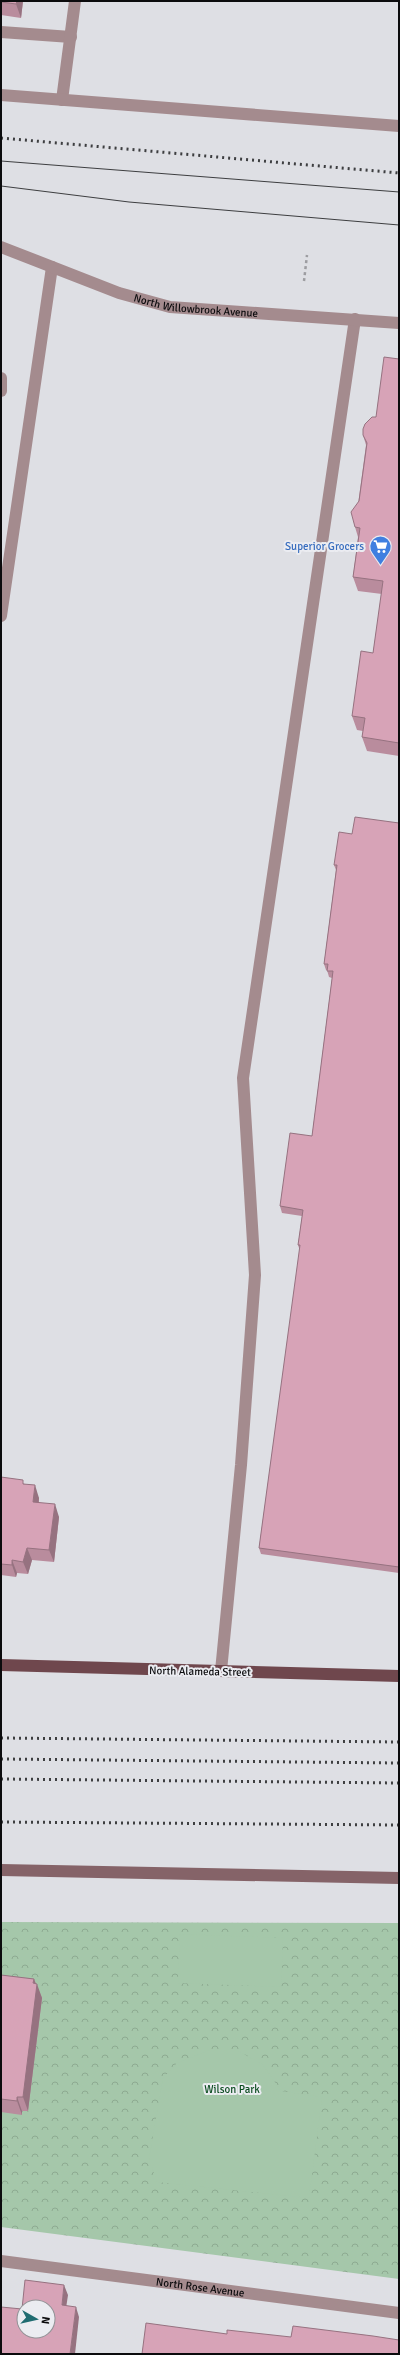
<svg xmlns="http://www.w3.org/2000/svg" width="400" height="2355" font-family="Signika,sans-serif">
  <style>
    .forest { fill: url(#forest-crowns) }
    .garden { fill: #a5c7aa }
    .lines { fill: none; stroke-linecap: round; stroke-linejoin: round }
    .path { stroke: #9d9da1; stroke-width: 2.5; stroke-dasharray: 3 3; stroke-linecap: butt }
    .lane { stroke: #a48b8e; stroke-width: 12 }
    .street { stroke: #a48b8e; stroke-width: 12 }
    .secondary { stroke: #856368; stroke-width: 12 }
    .primary { stroke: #6f474d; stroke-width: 12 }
    .tram { stroke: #3d3e40; stroke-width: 1 }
    .rail { stroke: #3d3e40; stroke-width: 3; stroke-dasharray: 2 4; stroke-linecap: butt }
    .wall { fill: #b98c9d }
    .shaded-wall { fill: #967280 }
    .building { fill: #d7a3b7; stroke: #967280; fill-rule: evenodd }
    .labels { text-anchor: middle; stroke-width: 4; stroke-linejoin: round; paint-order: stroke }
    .street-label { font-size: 11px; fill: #0b0b0d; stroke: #ebecf1 }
    .shop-label { font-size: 11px; fill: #366cbe; stroke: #ebecf1; text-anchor: end }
    .park-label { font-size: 11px; fill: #0c4d21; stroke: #ebecf1 }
  </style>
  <defs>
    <pattern id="forest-crowns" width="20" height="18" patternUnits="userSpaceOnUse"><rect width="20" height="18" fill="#a5c7aa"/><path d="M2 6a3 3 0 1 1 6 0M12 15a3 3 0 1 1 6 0" fill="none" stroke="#8daa91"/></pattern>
  </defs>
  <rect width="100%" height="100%" fill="#dedfe4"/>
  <polygon class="forest" points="1,1922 399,1923 399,2279 1,2227"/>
  <g class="garden">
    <polygon points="180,1934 283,1938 281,1987 178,1983"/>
    <polygon points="210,2050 237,2050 263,2065 281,2091 322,2097 309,2198 157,2182 149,2159 163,2078 177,2063"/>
  </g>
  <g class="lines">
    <polyline class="path" points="304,281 307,255"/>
    <g class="lane">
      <polyline points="1,32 71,37"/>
      <polyline points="62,100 75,1"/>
      <polyline points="1,378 1,391"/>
      <polyline points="1,616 52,267"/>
      <polyline points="221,1671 241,1465 255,1275 243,1078 355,319"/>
    </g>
    <g class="street">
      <polyline points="1,95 399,126"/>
      <path id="s1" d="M 1,247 L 119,293 L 170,307 L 399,323"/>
      <path id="s2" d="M 1,2261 L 399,2313"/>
    </g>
    <polyline class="secondary" points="1,1870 399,1878"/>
    <polyline class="primary" points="1,1665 399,1676"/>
    <g class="tram">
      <polyline points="1,161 399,192"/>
      <polyline points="1,186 129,202 399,225"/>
    </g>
    <g class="rail">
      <polyline points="1,138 399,173"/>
      <polyline points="1,1738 399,1742"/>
      <polyline points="1,1759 399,1763"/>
      <polyline points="1,1779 399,1783"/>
      <polyline points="1,1822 399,1825"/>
    </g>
  </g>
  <g class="wall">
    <polygon points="1,1 23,1 21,18 1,15"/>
    <polygon points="399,359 399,756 367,751 362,737 363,731 357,730 352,716 373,653 382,594 358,591 353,577 358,537 355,527 366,445 363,435 376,417"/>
    <polygon points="399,823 399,1573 261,1554 259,1548 300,1251 298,1245 302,1216 282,1213 280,1206 312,1136 332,978 329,977 327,970 326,970 324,964 336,870 334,865 352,834"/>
    <polygon points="1,1477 25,1484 39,1498 39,1502 59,1517 54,1562 32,1560 28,1574 17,1573 16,1577 1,1575"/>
    <polygon points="1,1975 34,1979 42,1998 28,2111 22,2111 22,2115 1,2112"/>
  </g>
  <g class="shaded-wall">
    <polygon points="17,1 23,1 21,18 16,4"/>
    <polygon points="35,1485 39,1498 37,1514 33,1502"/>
    <polygon points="55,1504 59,1517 54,1562 49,1550"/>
    <polygon points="27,1548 32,1560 28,1574 23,1562"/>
    <polygon points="12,1560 17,1573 16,1577 12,1565"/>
    <polygon points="34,1979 37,1987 37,1984 42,1998 28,2111 23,2097"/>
    <polygon points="17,2097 22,2111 22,2115 17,2101"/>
    <polygon points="64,2285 68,2295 65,2315 62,2305"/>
    <polygon points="76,2307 79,2317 75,2354 70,2354"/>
  </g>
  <g class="building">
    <polygon points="1,1 17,1 16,4 1,2"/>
    <polygon points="384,357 399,359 399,743 362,737 365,718 352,716 361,651 373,653 383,581 353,577 360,528 355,527 351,512 359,501 367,443 363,435 363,429 365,424 372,417 376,417"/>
    <polygon points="355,817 399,823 399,1567 259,1548 300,1245 298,1245 303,1210 280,1206 290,1133 312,1136 333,971 327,971 328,964 324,964 337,865 334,865 339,832 352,834"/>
    <polygon points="1,1477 23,1480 23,1484 35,1485 33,1502 55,1504 49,1550 27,1548 23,1562 12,1560 12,1565 1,1564"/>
    <polygon points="1,1975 34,1979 33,1983 37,1984 23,2097 17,2097 17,2101 1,2099"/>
    <path d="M 25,2280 L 64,2285 L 62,2305 L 76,2307 L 70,2354 L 1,2354 L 1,2307 L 22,2309 ZM 24,2307 L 48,2307 L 48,2331 L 24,2331 Z"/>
    <polygon points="146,2323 227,2334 227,2330 291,2337 293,2326 373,2336 399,2340 399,2354 142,2354"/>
  </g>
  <defs>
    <symbol id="supermarket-pin" viewBox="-11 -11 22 30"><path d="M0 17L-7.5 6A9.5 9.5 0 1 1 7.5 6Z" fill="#3f7fe0" stroke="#ebecf1"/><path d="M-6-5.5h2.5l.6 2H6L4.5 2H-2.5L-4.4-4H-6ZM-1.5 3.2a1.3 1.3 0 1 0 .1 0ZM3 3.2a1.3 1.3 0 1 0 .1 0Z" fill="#fff"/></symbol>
  </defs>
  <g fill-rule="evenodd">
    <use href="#supermarket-pin" x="368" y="534" width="25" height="34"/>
  </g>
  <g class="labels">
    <g class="street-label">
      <text dy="4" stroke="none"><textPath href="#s1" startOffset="205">North Willowbrook Avenue</textPath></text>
      <text transform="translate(200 1671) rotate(1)" y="4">North Alameda Street</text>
      <text dy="4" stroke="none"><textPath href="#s2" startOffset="201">North Rose Avenue</textPath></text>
    </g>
    <g class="shop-label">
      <text x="364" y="550">Superior Grocers</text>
    </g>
    <g class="park-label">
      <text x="232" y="2093">Wilson Park</text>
    </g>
  </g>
  <rect width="400" height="2355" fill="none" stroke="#0b0b0d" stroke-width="4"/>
  <g transform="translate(36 2319) rotate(98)"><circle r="19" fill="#ebecf1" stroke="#919296"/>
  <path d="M0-3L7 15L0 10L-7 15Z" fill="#206c71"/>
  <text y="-6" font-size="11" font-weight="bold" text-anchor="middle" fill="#0b0b0d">N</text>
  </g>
</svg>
